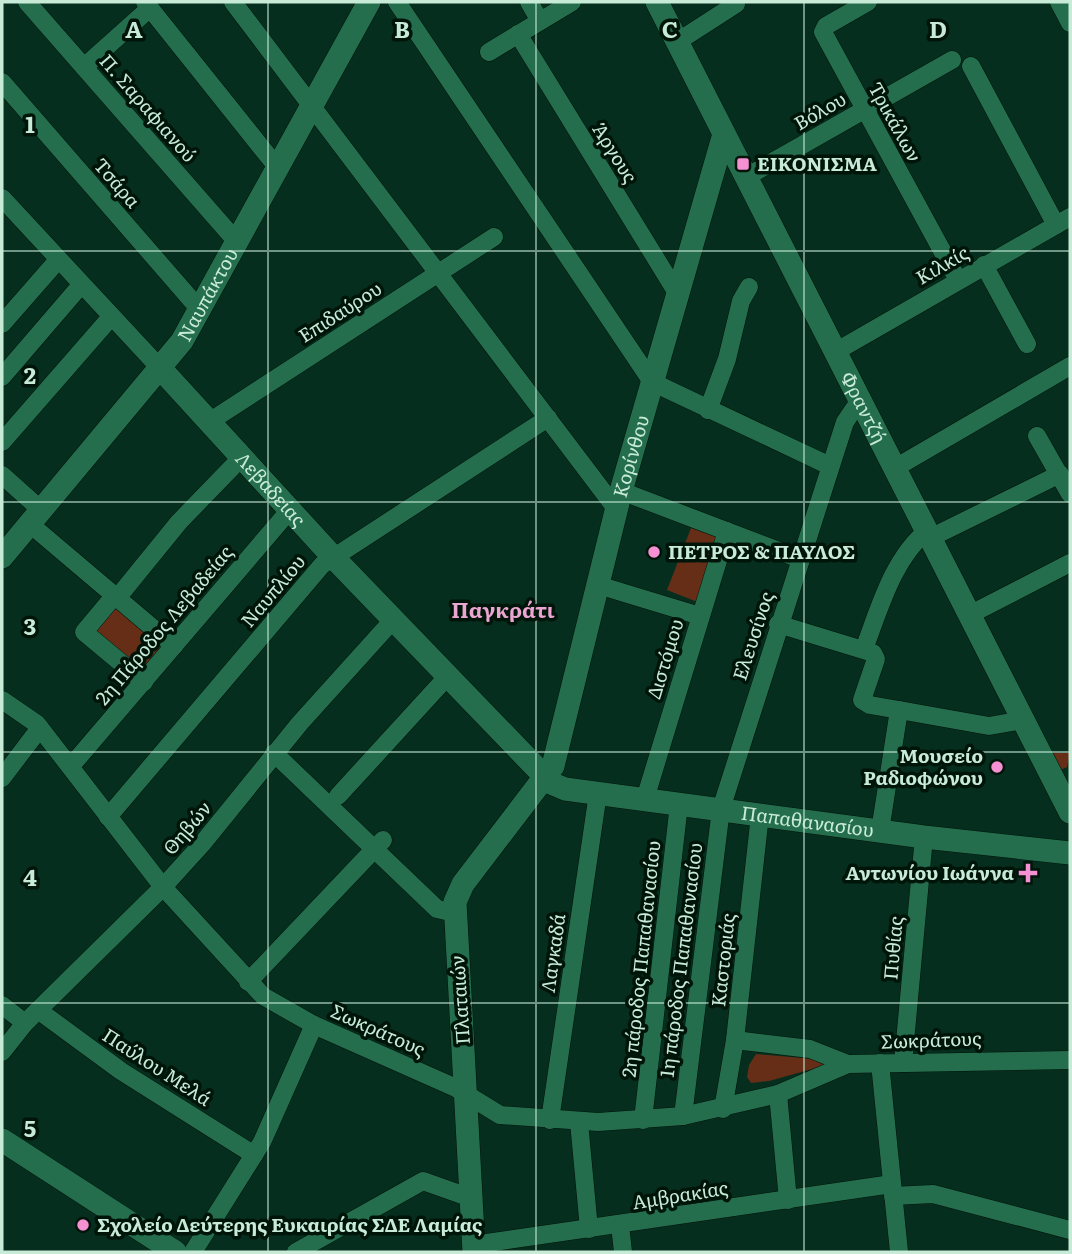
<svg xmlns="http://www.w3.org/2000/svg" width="1072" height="1254" font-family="Literata,serif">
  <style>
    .green { fill: #662e17 }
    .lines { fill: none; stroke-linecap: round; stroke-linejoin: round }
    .street-casing { stroke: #01140a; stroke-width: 19 }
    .secondary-casing { stroke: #01140a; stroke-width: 24 }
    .street { stroke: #246e4e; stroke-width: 18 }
    .secondary { stroke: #246e4e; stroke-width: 23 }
    .grid { fill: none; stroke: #c8ebd8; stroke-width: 2; stroke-opacity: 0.55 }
    .poi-dot { fill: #f591d2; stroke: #001509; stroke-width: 2.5 }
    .labels { text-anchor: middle; stroke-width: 7; stroke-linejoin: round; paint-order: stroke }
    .street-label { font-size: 19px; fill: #c8ebd8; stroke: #001509 }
    .poi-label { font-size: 19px; font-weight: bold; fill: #c8ebd8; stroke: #001509; text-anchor: start }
    .neighbourhood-label { font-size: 21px; font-weight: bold; fill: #eba5d1; stroke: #001509 }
    .grid-label { font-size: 23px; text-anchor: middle; font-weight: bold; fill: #c8ebd8; stroke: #001509; stroke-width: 7; stroke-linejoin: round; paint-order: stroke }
  </style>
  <rect width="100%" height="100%" fill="#062e1e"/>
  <g class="green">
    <polygon points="691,528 721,539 700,603 667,590"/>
    <polygon points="114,604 163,646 142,671 92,631"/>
    <polygon points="1046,753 1070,753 1067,767 1058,771"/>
    <polygon points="756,1054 814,1059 824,1063 823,1066 769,1081 751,1083 747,1077 749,1065"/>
  </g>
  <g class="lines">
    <defs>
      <g id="street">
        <polyline points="27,2 237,242"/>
        <polyline points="145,2 277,167"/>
        <polyline points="233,2 617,510"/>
        <polyline points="397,2 652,382 830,466"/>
        <polyline points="529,2 540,21"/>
        <polyline points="868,2 826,26 823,32 958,280"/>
        <polyline points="1059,2 1070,23"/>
        <polyline points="518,34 677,293"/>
        <polyline points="677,42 736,4"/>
        <polyline points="489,52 572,2"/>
        <polyline points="971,66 1056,225"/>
        <polyline points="84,67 150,8"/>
        <polyline points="2,82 201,311"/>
        <polyline points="746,177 952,60"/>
        <polyline points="2,198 160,368"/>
        <polyline points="984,265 1027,344"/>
        <polyline points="2,324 58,260"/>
        <polyline points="835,352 1070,217"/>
        <polyline points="2,377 81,285"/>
        <polyline points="708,410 727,359 741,301 749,287"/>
        <polyline points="209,422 494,237"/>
        <polyline points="1037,436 1070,494"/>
        <polyline points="2,442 111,317"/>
        <polyline points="895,468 1070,366"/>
        <polyline points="2,475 41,510"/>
        <polyline points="621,491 800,559"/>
        <polyline points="30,524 174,646"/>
        <polyline points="930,538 1060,474"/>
        <polyline points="598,585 700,616"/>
        <polyline points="115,595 84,632 144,682"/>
        <polyline points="118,597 179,522 241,458"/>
        <polyline points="969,615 1070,563"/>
        <polyline points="778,624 873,653 876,659 862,700 870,705 899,710"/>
        <path d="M 864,649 C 879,610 893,558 927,531"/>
        <polyline points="2,700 37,724 163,887 263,996 314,1025 456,1088 500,1115 598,1122 683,1116 778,1094 848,1064 1070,1060"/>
        <polyline points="274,753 437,909 455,913"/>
        <polyline points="71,766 289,511"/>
        <polyline points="2,778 40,728"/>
        <polyline points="338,796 447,677"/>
        <polyline points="645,799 727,531"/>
        <polyline points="108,817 322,565 548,418"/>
        <polyline points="880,831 899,710 989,726 1023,720"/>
        <polyline points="248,982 383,840"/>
        <polyline points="2,1005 25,1023"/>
        <polyline points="38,1010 121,1071 254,1155"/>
        <polyline points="735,1040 810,1049 848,1064"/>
        <polyline points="2,1052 25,1023 163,887 202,844 300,723 393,620"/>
        <polyline points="880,1063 899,1252"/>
        <polyline points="903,1063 924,837"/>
        <polyline points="778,1094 788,1200"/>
        <polyline points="723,1109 735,1040 760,815"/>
        <polyline points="683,1116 721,809 845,422 860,400"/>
        <polyline points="550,1120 598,793"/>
        <polyline points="643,1120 679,804"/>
        <polyline points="579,1122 589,1229"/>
        <polyline points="893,1196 933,1194 1070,1230"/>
        <polyline points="620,1225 623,1252"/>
        <polyline points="473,1245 892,1184"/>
        <polyline points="193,1252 262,1142 314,1025"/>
        <polyline points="296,1252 423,1181 471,1198"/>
      </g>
      <g id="secondary">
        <path id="s1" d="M 657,2 L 1070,812"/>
        <path id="s2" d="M 160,368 L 333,557 L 551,783 L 565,789 L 924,837 L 1070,853"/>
        <path id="s3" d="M 2,557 L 182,341 L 369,2"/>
        <polyline points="2,1140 175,1252"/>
        <path id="s4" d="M 474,1252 L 455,902 L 463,884 L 553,766 L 621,491 L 724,134"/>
      </g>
    </defs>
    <use href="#street" class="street-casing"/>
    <use href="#secondary" class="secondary-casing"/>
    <use href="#street" class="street"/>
    <use href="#secondary" class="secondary"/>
  </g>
  <path class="grid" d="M 268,2 L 268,1252M 536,2 L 536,1252M 804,2 L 804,1252M 2,251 L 1070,251M 2,502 L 1070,502M 2,752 L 1070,752M 2,1003 L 1070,1003"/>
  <g class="poi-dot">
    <rect x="736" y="157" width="14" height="14" rx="3.5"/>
    <circle cx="654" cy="552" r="7"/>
    <circle cx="997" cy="767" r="7"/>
    <path d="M1024.5 862.5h7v7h7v7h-7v7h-7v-7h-7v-7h7z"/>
    <circle cx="83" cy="1225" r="7"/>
  </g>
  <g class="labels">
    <g class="street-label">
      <text transform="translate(148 108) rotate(49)" y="7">Π. Σαραφιανού</text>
      <text transform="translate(820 111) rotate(-30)" y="7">Βόλου</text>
      <text transform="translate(895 122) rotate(61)" y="7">Τρικάλων</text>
      <text transform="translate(615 153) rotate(58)" y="7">Άργους</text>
      <text transform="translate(117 183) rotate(49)" y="7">Τσάρα</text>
      <text transform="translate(942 265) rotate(-30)" y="7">Κιλκίς</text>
      <text dy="7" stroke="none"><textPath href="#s3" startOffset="334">Ναυπάκτου</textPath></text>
      <text transform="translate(340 312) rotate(-33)" y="7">Επιδαύρου</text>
      <text dy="7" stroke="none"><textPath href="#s1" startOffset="455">Φραντζή</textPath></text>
      <text dy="7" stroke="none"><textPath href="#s4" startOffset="838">Κορίνθου</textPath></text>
      <text dy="7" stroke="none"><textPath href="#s2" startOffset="164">Λεβαδείας</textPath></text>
      <text transform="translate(273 591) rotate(-50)" y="7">Ναυπλίου</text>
      <text transform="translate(164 625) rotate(-50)" y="7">2η Πάροδος Λεβαδείας</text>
      <text transform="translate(753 636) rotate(-72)" y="7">Ελευσίνος</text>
      <text transform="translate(665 659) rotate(-73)" y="7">Διστόμου</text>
      <text dy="7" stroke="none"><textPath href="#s2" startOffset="830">Παπαθανασίου</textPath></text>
      <text transform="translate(187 828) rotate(-50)" y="7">Θηβών</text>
      <text transform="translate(893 948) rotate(-85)" y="7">Πυθίας</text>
      <text transform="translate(553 953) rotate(-82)" y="7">Λαγκαδά</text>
      <text transform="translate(641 959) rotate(-84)" y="7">2η πάροδος Παπαθανασίου</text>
      <text transform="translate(681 960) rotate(-83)" y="7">1η πάροδος Παπαθανασίου</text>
      <text transform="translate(723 960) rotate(-84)" y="7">Καστοριάς</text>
      <text transform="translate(460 1000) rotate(-94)" y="7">Πλαταιών</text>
      <text transform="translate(378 1030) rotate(24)" y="7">Σωκράτους</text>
      <text transform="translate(931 1040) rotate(-2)" y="7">Σωκράτους</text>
      <text transform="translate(157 1067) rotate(33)" y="7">Παύλου Μελά</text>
      <text transform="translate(680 1195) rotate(-9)" y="7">Αμβρακίας</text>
    </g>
    <g class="poi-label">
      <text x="757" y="171">ΕΙΚΟΝΙΣΜΑ</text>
      <text x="668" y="559">ΠΕΤΡΟΣ &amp; ΠΑΥΛΟΣ</text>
      <text x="983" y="763" text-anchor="end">Μουσείο<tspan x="983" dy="22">Ραδιοφώνου</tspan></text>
      <text x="1014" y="880" text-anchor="end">Αντωνίου Ιωάννα</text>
      <text x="97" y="1232">Σχολείο Δεύτερης Ευκαιρίας ΣΔΕ Λαμίας</text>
    </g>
    <g class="neighbourhood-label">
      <text x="503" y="618">Παγκράτι</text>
    </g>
  </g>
  <g class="grid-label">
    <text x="134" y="38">A</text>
    <text x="402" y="38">B</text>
    <text x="670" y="38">C</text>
    <text x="938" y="38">D</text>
    <text x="30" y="133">1</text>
    <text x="30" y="384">2</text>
    <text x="30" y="635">3</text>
    <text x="30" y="886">4</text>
    <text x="30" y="1137">5</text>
  </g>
  <rect width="1072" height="1254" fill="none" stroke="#c8ebd8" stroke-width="7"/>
</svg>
